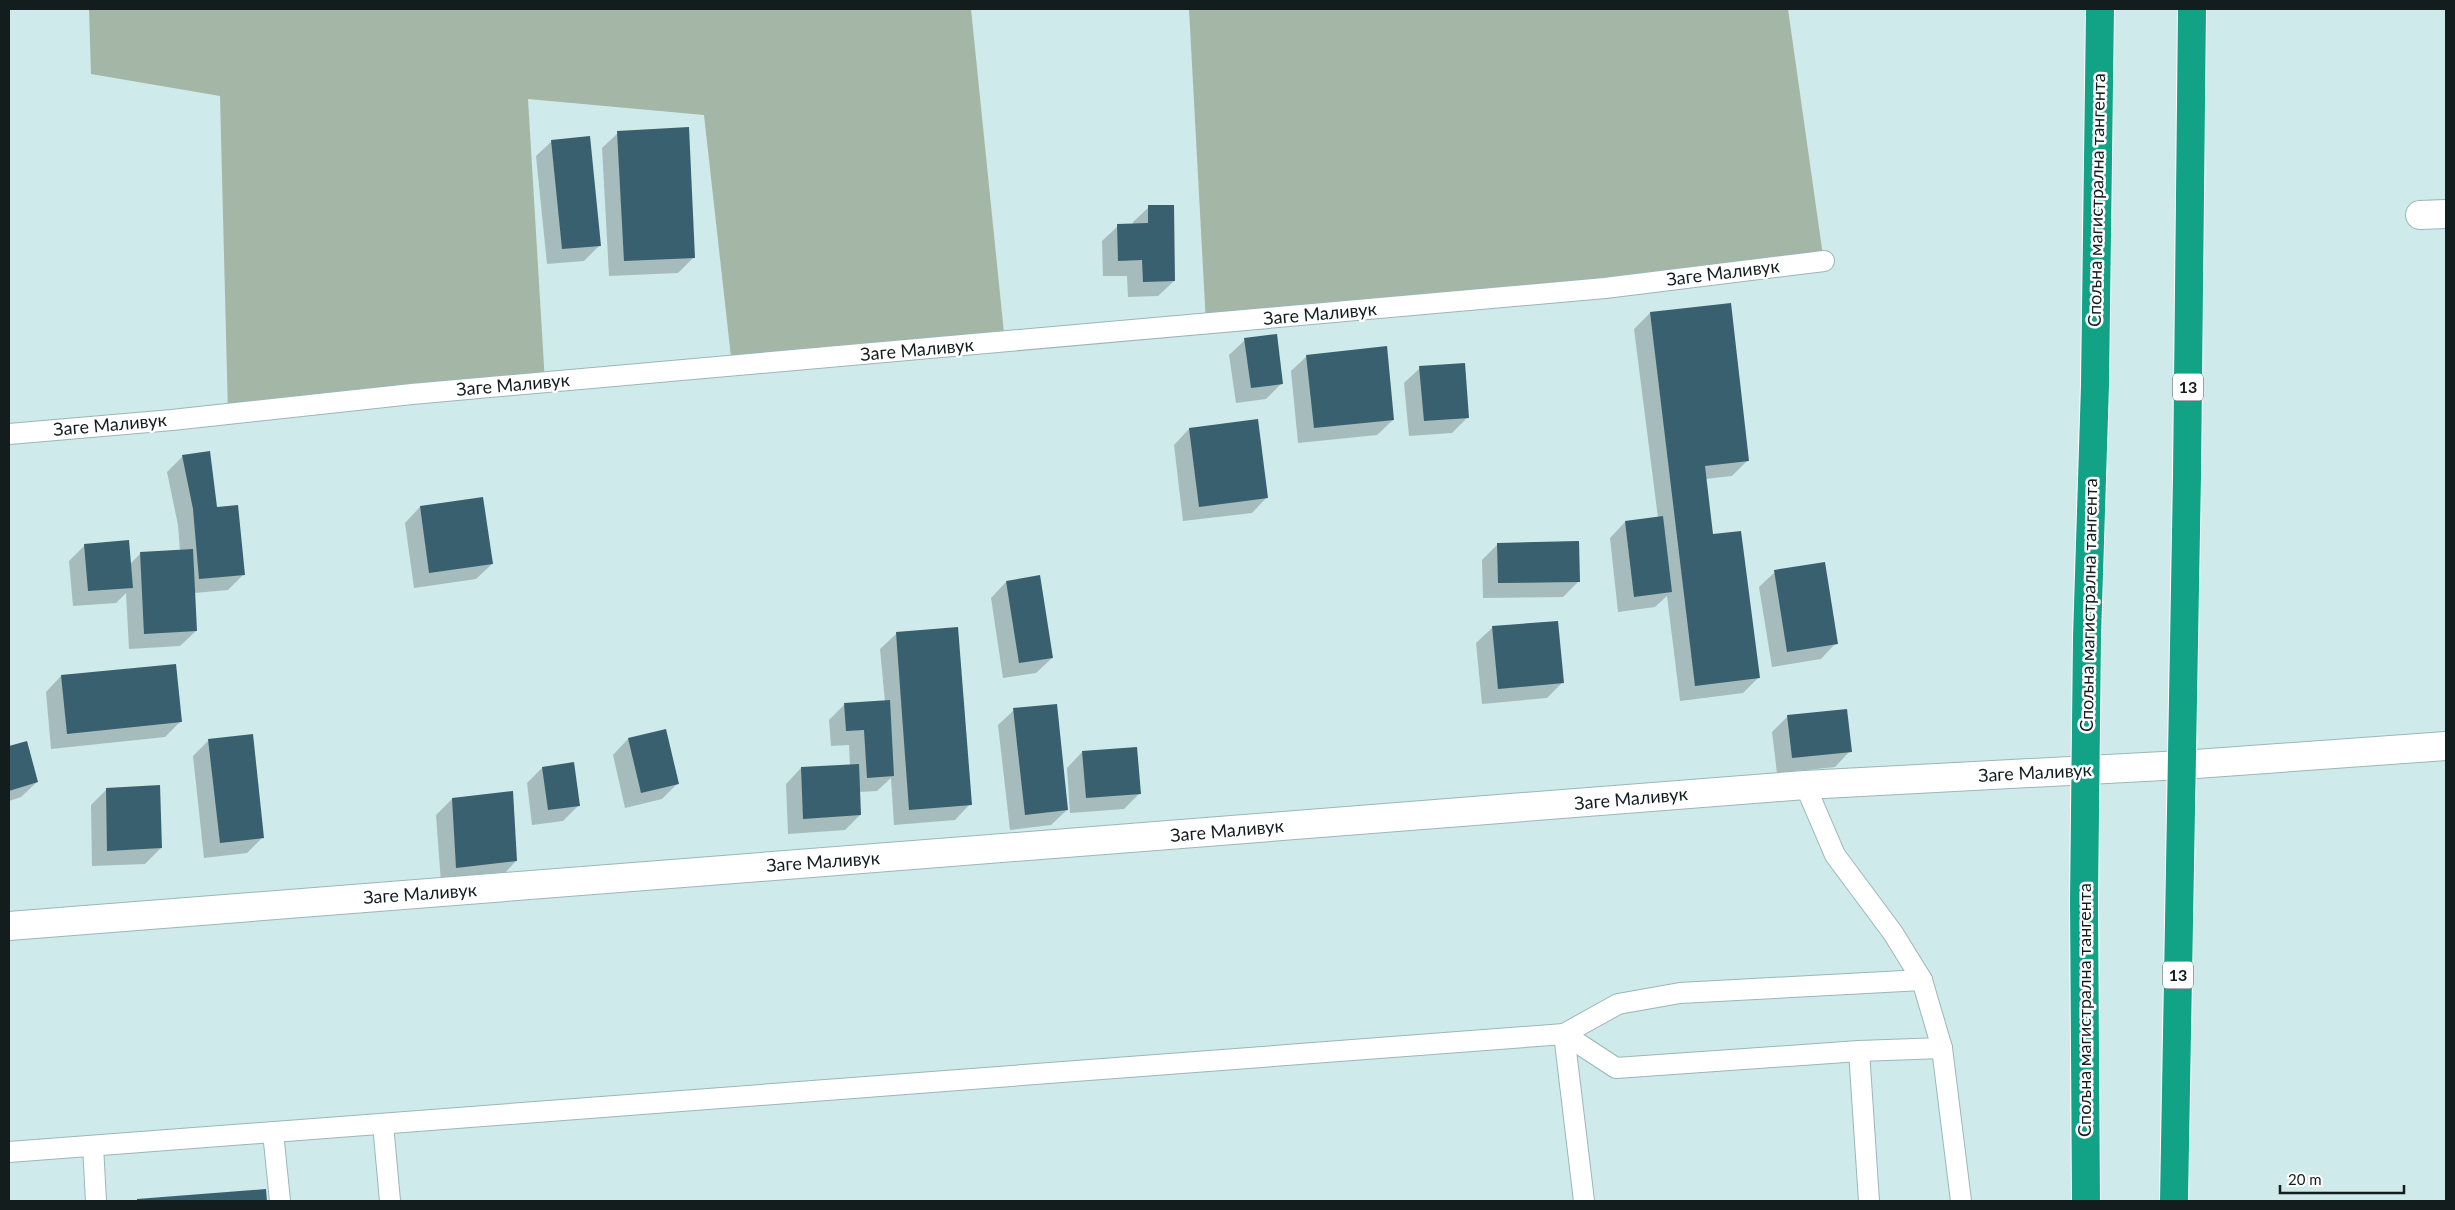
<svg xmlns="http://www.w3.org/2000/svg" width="2455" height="1210" font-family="Lato,sans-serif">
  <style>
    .green { fill: #a4b6a6 }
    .shadow { fill: #0003 }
    .building { fill: #39606f }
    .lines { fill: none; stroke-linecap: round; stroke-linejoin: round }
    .lane-casing { stroke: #9cb6b7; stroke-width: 22 }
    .street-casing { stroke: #9cb6b7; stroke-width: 30 }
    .highway-casing { stroke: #fff; stroke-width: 30 }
    .lane { stroke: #fff; stroke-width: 20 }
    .street { stroke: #fff; stroke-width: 28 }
    .highway { stroke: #12a286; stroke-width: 28 }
    .labels { text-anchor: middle; stroke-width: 5; stroke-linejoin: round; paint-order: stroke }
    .shield { fill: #fff; stroke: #5a6162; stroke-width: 1 }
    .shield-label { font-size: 16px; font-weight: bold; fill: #131d1e }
    .street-label { font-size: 18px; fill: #131d1e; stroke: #fff }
  </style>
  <rect width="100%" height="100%" fill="#cfeaeb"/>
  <g class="green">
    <polygon points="89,9 971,9 1005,343 732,366 704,115 528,99 545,383 228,414 220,96 91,74"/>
    <polygon points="1189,9 1788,9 1823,256 1206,324"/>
  </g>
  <g class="shadow">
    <polygon points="618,133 694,257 678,273 609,276 602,148"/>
    <polygon points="552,141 599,246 584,261 547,264 536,156"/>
    <polygon points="1149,207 1174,281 1158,296 1128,297 1127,276 1103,276 1102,241 1118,226 1133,225 1133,222"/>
    <polygon points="1729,304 1748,460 1732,476 1705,479 1712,536 1759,677 1743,693 1680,701 1667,596 1655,607 1618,612 1610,538 1625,522 1658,518 1634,329 1650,313"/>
    <polygon points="1245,340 1282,383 1266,399 1236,403 1229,355"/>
    <polygon points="1307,356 1393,420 1377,435 1298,443 1291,371"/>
    <polygon points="1420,368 1468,417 1452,433 1409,436 1404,383"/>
    <polygon points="1189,429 1267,497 1252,513 1183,521 1174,445"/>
    <polygon points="183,456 216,508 244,574 228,590 194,593 196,631 180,646 129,649 126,593 116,603 73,606 69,561 85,545 130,564 140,554 180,551 178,525 167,472"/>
    <polygon points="420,507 492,564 476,579 414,588 405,523"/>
    <polygon points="1498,544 1579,581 1563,597 1483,598 1482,560"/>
    <polygon points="1775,572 1836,643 1821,659 1772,667 1759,587"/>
    <polygon points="1006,582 1052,658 1036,673 1003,678 991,598"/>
    <polygon points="1492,628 1563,682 1547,698 1482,704 1476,643"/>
    <polygon points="896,634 970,804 955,820 894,825 891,778 877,791 859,792 860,815 845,830 788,834 786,784 801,768 850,766 849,745 831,746 829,720 845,704 885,702 880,649"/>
    <polygon points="61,676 180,722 165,737 51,749 46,692"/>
    <polygon points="1014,710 1067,810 1051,825 1010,830 998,725"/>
    <polygon points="1788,716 1850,751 1835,767 1777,773 1772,732"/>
    <polygon points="628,739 678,783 662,799 625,808 613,755"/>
    <polygon points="209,740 263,837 247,853 204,858 193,756"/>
    <polygon points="26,742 37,782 21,797 9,801 9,747"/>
    <polygon points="1082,752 1140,793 1124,809 1070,813 1067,768"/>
    <polygon points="542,768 579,805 563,821 532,825 527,783"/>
    <polygon points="107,789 161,848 145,864 92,866 91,805"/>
    <polygon points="452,799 516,861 501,877 441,883 436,815"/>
    <polygon points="265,1191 266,1201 137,1201"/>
  </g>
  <g class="building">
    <polygon points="689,127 695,258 624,261 617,131"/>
    <polygon points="590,136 601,246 562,249 551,140"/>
    <polygon points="1148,205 1174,205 1175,281 1143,282 1142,260 1118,261 1117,224 1148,223"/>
    <polygon points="1731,303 1749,461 1705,466 1713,534 1741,531 1760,678 1695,686 1650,312"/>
    <polygon points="1277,334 1283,384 1251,388 1244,338"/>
    <polygon points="1387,346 1394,420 1314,428 1306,355"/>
    <polygon points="1465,363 1469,418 1424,421 1419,366"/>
    <polygon points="1258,419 1268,498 1199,507 1189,428"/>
    <polygon points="210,451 217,507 238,505 245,575 199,579 193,509 182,455"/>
    <polygon points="483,497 493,564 429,573 420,506"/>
    <polygon points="1663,516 1672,592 1634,597 1625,521"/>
    <polygon points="129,540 133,588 88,591 84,544"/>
    <polygon points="1579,541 1580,582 1498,583 1497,543"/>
    <polygon points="193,549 197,631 144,634 140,552"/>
    <polygon points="1825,562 1838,644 1787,652 1774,570"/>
    <polygon points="1040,575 1053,658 1019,663 1006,581"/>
    <polygon points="1558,621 1564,683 1498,689 1492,626"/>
    <polygon points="958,627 972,805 909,810 896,632"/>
    <polygon points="176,664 182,722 67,734 61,675"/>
    <polygon points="890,700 894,776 867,778 864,730 846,731 844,703"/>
    <polygon points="1057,704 1068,810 1025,815 1013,708"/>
    <polygon points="1847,709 1852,752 1792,758 1787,715"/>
    <polygon points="666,729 679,784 641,793 628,738"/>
    <polygon points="253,734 264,838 220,843 208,739"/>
    <polygon points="27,741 38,782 9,791 9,746"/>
    <polygon points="1137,747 1141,794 1086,798 1082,751"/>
    <polygon points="574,762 580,806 548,810 542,767"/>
    <polygon points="859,764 861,815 803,819 801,767"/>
    <polygon points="160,785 162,848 107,851 106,788"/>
    <polygon points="513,791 517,861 456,868 452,798"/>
    <polygon points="266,1189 267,1201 137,1201 137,1199"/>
  </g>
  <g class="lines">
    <defs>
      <g id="lane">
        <polyline points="9,434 172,420 412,394 1605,288 1824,261"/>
        <polyline points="1805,785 1835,855 1893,933 1922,980 1942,1048 1961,1201"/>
        <polyline points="1564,1034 1616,1068 1859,1051 1942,1048"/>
        <polyline points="1564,1034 1584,1201"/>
        <polyline points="1859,1051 1869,1201"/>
        <polyline points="383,1124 390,1201"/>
        <polyline points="273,1132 280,1201"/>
        <polyline points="93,1146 96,1201"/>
        <polyline points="9,1152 1564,1034 1618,1004 1680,993 1922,980"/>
      </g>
      <g id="street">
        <polyline points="2420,215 2446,214"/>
        <polyline points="9,926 1805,785 2182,765 2446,746"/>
      </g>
      <g id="highway">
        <polyline points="2086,1201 2084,900 2087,637 2095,385 2100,9"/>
        <polyline points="2174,1201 2187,476 2192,9"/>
      </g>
    </defs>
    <use href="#lane" class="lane-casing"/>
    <use href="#street" class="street-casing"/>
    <use href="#highway" class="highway-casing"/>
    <use href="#lane" class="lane"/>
    <use href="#street" class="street"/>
    <use href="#highway" class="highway"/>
  </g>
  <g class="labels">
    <g class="shield">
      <rect x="2173" y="373.5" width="30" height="27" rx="4"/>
      <rect x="2163" y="961.5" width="30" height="27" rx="4"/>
    </g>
    <g class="shield-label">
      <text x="2188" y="393">13</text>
      <text x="2178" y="981">13</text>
    </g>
    <g class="street-label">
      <text transform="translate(2097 200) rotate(-89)" y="6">Спољна магистрална тангента</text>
      <text transform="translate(1723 273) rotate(-7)" y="6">Заге Маливук</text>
      <text transform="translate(1320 314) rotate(-5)" y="6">Заге Маливук</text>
      <text transform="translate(917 350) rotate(-5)" y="6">Заге Маливук</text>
      <text transform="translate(513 385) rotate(-5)" y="6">Заге Маливук</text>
      <text transform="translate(110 425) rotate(-5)" y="6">Заге Маливук</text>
      <text transform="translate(2089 605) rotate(-89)" y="6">Спољна магистрална тангента</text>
      <text transform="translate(2035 773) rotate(-3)" y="6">Заге Маливук</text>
      <text transform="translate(1631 799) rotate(-5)" y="6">Заге Маливук</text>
      <text transform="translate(1227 831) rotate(-5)" y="6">Заге Маливук</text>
      <text transform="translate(823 862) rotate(-4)" y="6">Заге Маливук</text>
      <text transform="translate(420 894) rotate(-4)" y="6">Заге Маливук</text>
      <text transform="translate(2085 1010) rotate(-90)" y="6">Спољна магистрална тангента</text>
    </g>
  </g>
  <rect width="2455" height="1210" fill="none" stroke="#131d1e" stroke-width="20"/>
  <path d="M2280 1185v8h124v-8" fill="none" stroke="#131d1e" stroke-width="2.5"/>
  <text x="2288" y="1185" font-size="15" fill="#131d1e" stroke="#ffffff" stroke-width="4" paint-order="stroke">20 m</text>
</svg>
